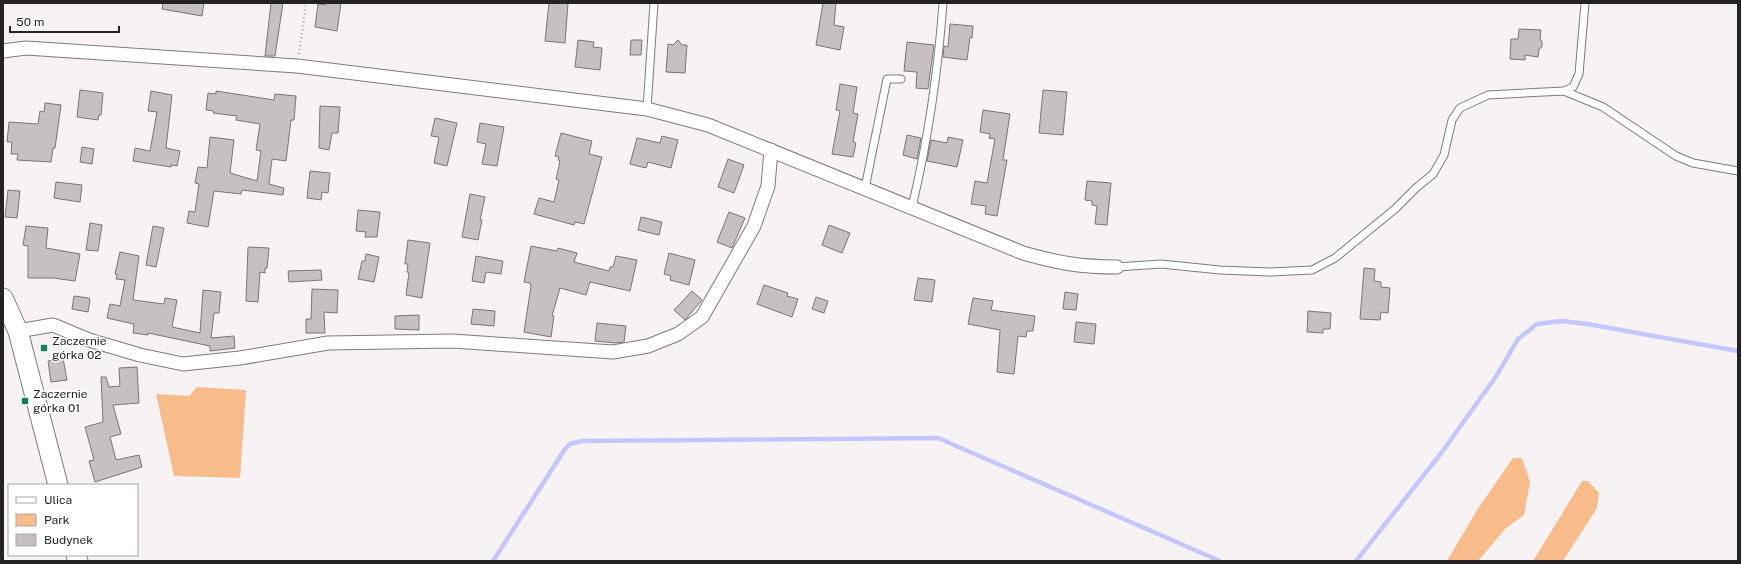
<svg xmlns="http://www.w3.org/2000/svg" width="1741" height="564" font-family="'Public Sans',sans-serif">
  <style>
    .green { fill: #f8bc8b }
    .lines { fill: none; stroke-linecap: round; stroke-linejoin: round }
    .stream { stroke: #c5c6fe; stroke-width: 4.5 }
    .building { fill: #c6c0c0; stroke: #7a7474 }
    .lane-casing { stroke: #7f7a7c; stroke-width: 9 }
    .street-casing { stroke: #7f7a7c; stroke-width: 15 }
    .secondary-casing { stroke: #7f7a7c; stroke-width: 21 }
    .path { stroke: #ada9aa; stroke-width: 2.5; stroke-dasharray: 1 3; stroke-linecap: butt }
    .lane { stroke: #fff; stroke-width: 7 }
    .street { stroke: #fff; stroke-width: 13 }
    .secondary { stroke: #fff; stroke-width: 19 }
    .poi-dot { fill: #177f59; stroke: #fff; stroke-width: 1.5 }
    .labels { text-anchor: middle; stroke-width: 3; stroke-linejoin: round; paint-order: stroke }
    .poi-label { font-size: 12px; fill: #242223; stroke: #fff; text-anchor: start }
  </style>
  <rect width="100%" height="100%" fill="#f7f2f4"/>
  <g class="green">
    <polygon points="197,387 246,390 240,478 174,476 156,394 189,396"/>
    <polygon points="1513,458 1522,458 1530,482 1524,515 1505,529 1478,561 1447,561 1477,510"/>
    <polygon points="1582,481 1588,481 1599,493 1597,508 1563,561 1533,561"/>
  </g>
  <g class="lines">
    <g class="stream">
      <polyline points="493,561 565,449 570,444 582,441 938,438 1220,561"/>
      <polyline points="1356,561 1442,452 1497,375 1518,339 1537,324 1562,321 1587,324 1738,351"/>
    </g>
  </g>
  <g class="building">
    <polygon points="163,3 204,3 202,16 162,9"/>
    <polygon points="271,3 283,3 275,56 265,56"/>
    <polygon points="326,3 341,3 337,31 315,27 318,4 326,5"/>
    <polygon points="549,3 568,3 565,43 545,41"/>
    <polygon points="823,3 836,3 834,25 844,27 840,50 816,45"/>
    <polygon points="950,24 973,26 972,38 970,37 967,60 943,57 944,46 948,47"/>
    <polygon points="1519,29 1541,30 1540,39 1542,42 1542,47 1539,49 1538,57 1525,55 1525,60 1510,59 1511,39 1518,39"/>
    <polygon points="578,40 594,42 593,47 602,48 600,70 575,67"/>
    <polygon points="631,40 642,40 641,55 630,55"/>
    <polygon points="678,40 682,45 687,45 685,73 666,72 668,44 673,45"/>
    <polygon points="907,42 934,45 928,89 916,88 917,72 904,71"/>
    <polygon points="840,84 857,87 853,113 858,114 853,142 856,143 853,157 832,154 840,111 836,110"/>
    <polygon points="80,90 103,93 101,115 99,115 98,120 77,117"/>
    <polygon points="1043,90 1067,92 1063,135 1039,133"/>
    <polygon points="151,91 172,95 166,148 180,151 177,166 171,165 171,167 133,161 135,148 150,151 157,112 148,111"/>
    <polygon points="216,91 274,100 275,94 296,96 294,120 291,120 286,161 272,159 269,184 284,188 283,195 242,190 241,194 214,191 208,227 187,223 189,211 195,212 199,184 195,183 198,167 207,168 210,137 234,140 230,173 257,181 261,151 256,150 260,124 236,120 237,116 213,113 214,111 206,110 208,93 216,94"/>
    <polygon points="45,103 61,105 55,148 53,148 51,162 17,160 18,154 11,154 12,142 7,142 9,122 38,124 40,111 44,112"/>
    <polygon points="320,106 340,107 338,133 332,133 329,150 319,148"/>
    <polygon points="983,110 1010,114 1003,160 1007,160 997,216 985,214 986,206 971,204 975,181 987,183 995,139 989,138 990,134 980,132"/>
    <polygon points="435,118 457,123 447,166 434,163 439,137 431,136"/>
    <polygon points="480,123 504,127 497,166 482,164 486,144 477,142"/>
    <polygon points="561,133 592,141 589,154 602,157 584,224 575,222 574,225 534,214 539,198 554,202 559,180 556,179 560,161 558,160 559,157 555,156"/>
    <polygon points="907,135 921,138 917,159 903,155"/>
    <polygon points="662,136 678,140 671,168 648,162 646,168 630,164 637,138 660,143"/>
    <polygon points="948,137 963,140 957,167 927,161 931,140 947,143"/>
    <polygon points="82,147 94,149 92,164 80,162"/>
    <polygon points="728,159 744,165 734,193 718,187"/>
    <polygon points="310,171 330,173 328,193 322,192 321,200 307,198"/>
    <polygon points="1087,181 1111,183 1107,225 1095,224 1097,206 1092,205 1092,201 1085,200"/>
    <polygon points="56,182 82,185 80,202 54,198"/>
    <polygon points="8,190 20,191 17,218 5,217"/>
    <polygon points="470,194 485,197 480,220 482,220 478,240 462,237"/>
    <polygon points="358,210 380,212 377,237 365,237 366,232 356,231"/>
    <polygon points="729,212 745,218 732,248 717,242"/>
    <polygon points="641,217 662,222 659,235 638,230"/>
    <polygon points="90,223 102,225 98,251 86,250"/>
    <polygon points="829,225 850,233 842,253 822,245"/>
    <polygon points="26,226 48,228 46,248 80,254 75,281 53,278 28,278 28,246 23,245"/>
    <polygon points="153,226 164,228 156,267 146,265"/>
    <polygon points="408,240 430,243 422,298 406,295 409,273 407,272 408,264 405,264"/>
    <polygon points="531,246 557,251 558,248 577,253 574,262 609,271 610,267 613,267 616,256 637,260 630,291 590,282 586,295 560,288 552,316 554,316 551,337 524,332 531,286 530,283 524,282"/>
    <polygon points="248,247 269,248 267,268 265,268 265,273 260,272 258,302 246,301"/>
    <polygon points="120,252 139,256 133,300 164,304 165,298 177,300 172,327 200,333 203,290 221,292 219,313 214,313 211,338 234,336 235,348 210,351 210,346 148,333 148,335 133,333 134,324 107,318 110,304 120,306 125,280 116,279 117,274 115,274"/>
    <polygon points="669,253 695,260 689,285 670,280 671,276 664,274"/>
    <polygon points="366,254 379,257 374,282 358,279 362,261 365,261"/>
    <polygon points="476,256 503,261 501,274 486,272 484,283 472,281"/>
    <polygon points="1364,268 1375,269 1374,281 1381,282 1381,287 1390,288 1388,313 1381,312 1380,320 1360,319"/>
    <polygon points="321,270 322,280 289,282 288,271"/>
    <polygon points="918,278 935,280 932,302 914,300"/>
    <polygon points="764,285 788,293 787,296 798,299 792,317 757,304"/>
    <polygon points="312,289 338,290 337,313 324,312 325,333 306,333 306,319 311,319"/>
    <polygon points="692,291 702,300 685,320 674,310"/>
    <polygon points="1065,292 1078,294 1076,310 1063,309"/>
    <polygon points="74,296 89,298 90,300 88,312 72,309"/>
    <polygon points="816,297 828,301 824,313 812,309"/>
    <polygon points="973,298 993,301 991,310 1035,316 1033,331 1027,331 1026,337 1018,336 1014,374 997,372 1000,330 968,324"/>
    <polygon points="473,309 495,311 494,326 471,324"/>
    <polygon points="1308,311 1331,313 1330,329 1323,329 1323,333 1307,332"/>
    <polygon points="419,315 419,330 395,329 395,316"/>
    <polygon points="1076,322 1096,324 1094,344 1074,342"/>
    <polygon points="597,323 626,326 624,342 616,343 595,341"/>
    <polygon points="63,358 67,380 51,382 48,361"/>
    <polygon points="137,367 139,403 113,405 121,434 110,437 116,460 139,455 142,467 95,482 89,461 94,460 85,427 103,422 101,377 106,377 109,387 120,386 119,368"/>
  </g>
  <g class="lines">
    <defs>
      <g id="lane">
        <polyline points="1564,91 1573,87 1579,74 1585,3"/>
        <polyline points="647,109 654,3"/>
        <polyline points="865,188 887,79 901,79"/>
        <path d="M 912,207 C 928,140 938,72 943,3"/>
        <polyline points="1117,267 1161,264 1220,270 1270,272 1312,270 1335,258 1395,209 1416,188 1433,174 1444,155 1452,120 1460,108 1488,95 1564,91 1603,107 1676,156 1693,163 1738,171"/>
      </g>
      <g id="street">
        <path d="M 3,51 L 26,48 L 297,66 L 647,109 L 708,125 L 1023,253 C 1058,263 1081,267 1117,267"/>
        <polyline points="18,331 53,325 89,340 140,355 183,364 240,358 328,343 453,341 613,352 648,346 678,334 702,317 754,226 768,186 771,150"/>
      </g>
      <g id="secondary">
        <polyline points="3,298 18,331 58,485"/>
        <polyline points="76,555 78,561"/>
      </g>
    </defs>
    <use href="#lane" class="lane-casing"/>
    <use href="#street" class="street-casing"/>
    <use href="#secondary" class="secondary-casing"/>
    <polyline class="path" points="299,54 306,3"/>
    <use href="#lane" class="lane"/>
    <use href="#street" class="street"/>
    <use href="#secondary" class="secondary"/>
  </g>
  <g class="poi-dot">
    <rect x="40" y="344" width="8" height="8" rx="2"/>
    <rect x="21" y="397" width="8" height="8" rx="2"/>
  </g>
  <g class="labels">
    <g class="poi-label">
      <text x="52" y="345">Zaczernie<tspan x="52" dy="14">górka 02</tspan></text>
      <text x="33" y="398">Zaczernie<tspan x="33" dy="14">górka 01</tspan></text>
    </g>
  </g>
  <rect width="1741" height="564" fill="none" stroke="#242223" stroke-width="8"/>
  <rect x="8" y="484" width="130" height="72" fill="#ffffff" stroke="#a7a7a7"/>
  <rect x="16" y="497" width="20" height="6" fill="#ffffff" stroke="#a7a7a7"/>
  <text x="44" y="504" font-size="12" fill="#242223">Ulica</text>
  <rect x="16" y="514" width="20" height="12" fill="#f8bc8b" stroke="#a7a7a7"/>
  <text x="44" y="524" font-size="12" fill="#242223">Park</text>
  <rect x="16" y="534" width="20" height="12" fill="#c6c0c0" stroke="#a7a7a7"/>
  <text x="44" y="544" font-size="12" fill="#242223">Budynek</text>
  <path d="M10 26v6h109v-6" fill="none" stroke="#242223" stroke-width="2"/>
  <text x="16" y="26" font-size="12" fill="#242223" stroke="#ffffff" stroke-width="3" paint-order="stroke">50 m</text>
</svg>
